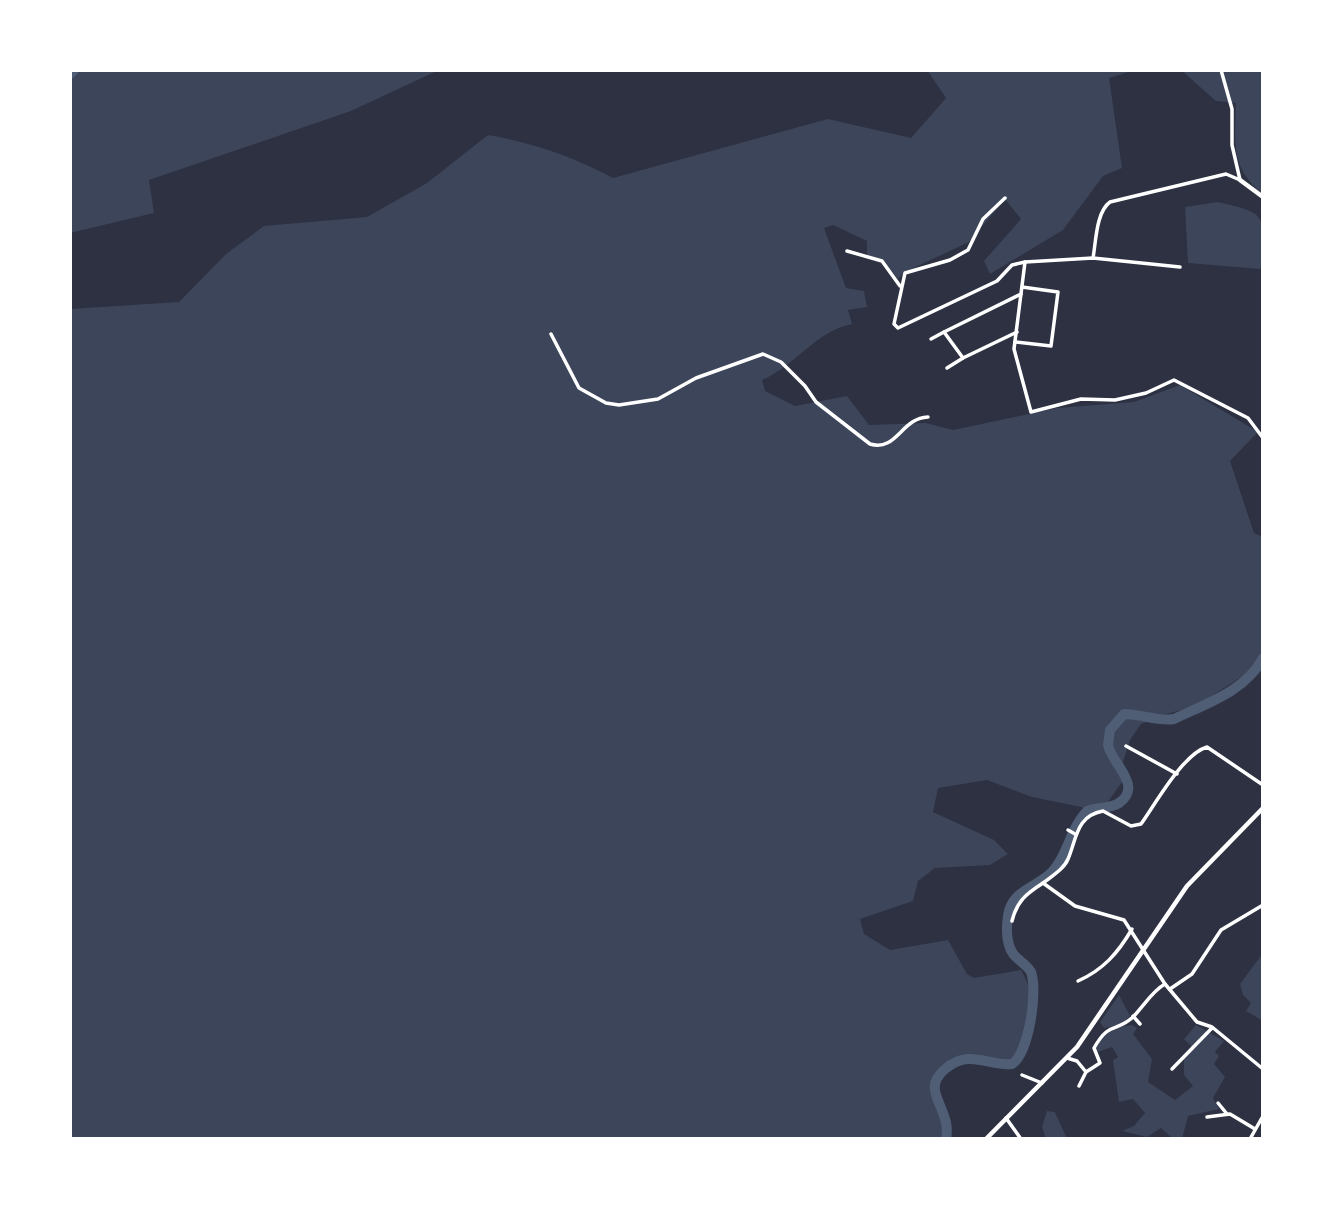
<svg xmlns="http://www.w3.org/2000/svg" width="1333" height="1209" viewBox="0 0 1333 1209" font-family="Poppins,sans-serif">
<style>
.green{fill:#3c4559}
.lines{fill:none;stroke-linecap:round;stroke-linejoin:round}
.river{stroke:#4f5d75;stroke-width:10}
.minor{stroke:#fff;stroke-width:3.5}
.tertiary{stroke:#fff;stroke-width:4.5}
</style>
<rect width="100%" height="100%" fill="#2d3142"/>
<g class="green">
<path d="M70 70H439L351 111 149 180 154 213 70 233Z"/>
<path d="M927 70H1135L1109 78 1122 168 1103 176 1063 230 990 274 984 261 1021 219 1005 199 969 242 905 272 898 279 884 261 867 255V241L833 225 824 228 846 288 864 291 867 307 848 310 852 324C816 331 795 366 762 380L765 391 795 406 847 396 869 425 926 423 953 430 1057 408 1134 402 1180 385 1258 432 1230 461 1254 533 1263 537V663L1196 706 1163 715 1141 724 1130 740 1123 762 1122 782 1107 803 1086 808 1032 797 987 780 938 788 933 812 994 840 1008 854 990 865 935 868 918 881 913 901 860 919 864 934 890 950 948 940 967 974 974 978 1021 970C1040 1003 1031 1025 1018 1058 978 1076 963 1033 932 1086L947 1139H70V309L179 302 226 254 264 226 367 217 427 183 488 135C534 143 572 156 613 178L828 119 911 138 946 98Z"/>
<path d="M1181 70H1263V194C1230 168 1235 142 1236 103L1216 101Z"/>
<path d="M1218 202C1270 214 1263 215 1263 266L1260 269 1188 263 1185 207Z"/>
<path d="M1263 953V1021L1246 1011 1251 1003 1243 995 1240 984Z"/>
<path d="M1119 995 1130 1016 1121 1025 1104 1028 1100 1022Z"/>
<path d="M1132 1025 1137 1028 1133 1034 1152 1059 1148 1082 1175 1100 1193 1086 1184 1075V1058L1192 1047 1184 1039 1196 1025 1224 1041 1215 1052 1219 1056 1214 1064 1225 1077 1213 1098 1219 1109 1188 1116 1182 1139H1173L1161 1128 1147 1137 1122 1131 1134 1126 1145 1113 1133 1099 1119 1102 1113 1060 1118 1057 1112 1047 1098 1052 1095 1046 1112 1028Z"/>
<path d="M1047 1111 1055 1112 1067 1139H1046L1042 1127Z"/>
</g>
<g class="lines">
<g class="river">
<path d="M70 74 74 70"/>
<path d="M946 1139C950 1120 939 1108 935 1091 932 1074 954 1060 968 1059 983 1058 997 1066 1012 1064 1029 1053 1038 991 1031 972 1028 966 1021 962 1016 957 1006 948 1006 929 1008 916 1011 890 1038 887 1052 872 1068 855 1070 829 1087 811 1096 807 1110 809 1119 803 1144 786 1111 763 1108 745L1110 730 1124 714C1141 714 1159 722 1174 719 1205 704 1246 691 1263 658"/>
</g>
<g class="minor">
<path d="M1005 198 983 219 968 250 950 260 905 273 894 324 898 328 997 281 1012 265 1025 262 1093 258 1180 267"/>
<path d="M847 251 882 261 900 286"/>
<path d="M1093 258C1096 242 1096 212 1110 202L1226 174 1240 180 1232 145V109L1221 70"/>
<path d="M1025 262 1014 349 1031 412 1081 399 1115 400 1146 393 1174 380 1248 418 1263 438"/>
<path d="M1017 332 963 358 944 332 1021 294"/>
<path d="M551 334 579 388 606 403 619 405 658 399 696 378 763 354 781 362 805 386 816 402 870 444C897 452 901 418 928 417"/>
<path d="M931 339 944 332"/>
<path d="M1015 342 1051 346 1058 292 1022 287"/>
<path d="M947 368 963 358"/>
<path d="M1126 746 1177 774"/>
<path d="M1263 785 1207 747C1183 754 1156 803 1141 824L1131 826 1103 811C1076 816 1077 838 1068 859 1064 869 1052 876 1043 883L1075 906 1124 920 1165 984 1197 1022 1212 1027 1263 1069"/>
<path d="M1068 830 1075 834"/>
<path d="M1012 921C1017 901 1026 894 1043 883"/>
<path d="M1078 981C1103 970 1118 953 1132 929"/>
<path d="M1170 989 1192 974 1221 930 1263 905"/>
<path d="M1133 1016 1140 1024"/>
<path d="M1067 1058 1077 1061 1086 1072"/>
<path d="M1172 1069 1212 1028"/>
<path d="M1022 1075 1042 1083"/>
<path d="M1079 1086 1086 1072 1100 1063 1094 1048C1110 1020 1116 1033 1133 1017 1144 1006 1152 991 1165 984"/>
<path d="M1218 1103 1227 1114"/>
<path d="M1207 1117 1230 1114 1255 1129"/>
<path d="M1006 1118 1021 1139"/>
<path d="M1250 1139 1263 1116"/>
</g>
<g class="tertiary">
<path d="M1240 180 1263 197"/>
<path d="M986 1139 1077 1047 1187 886 1263 808"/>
</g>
</g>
<rect width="1333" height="1209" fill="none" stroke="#ffffff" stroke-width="144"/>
</svg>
